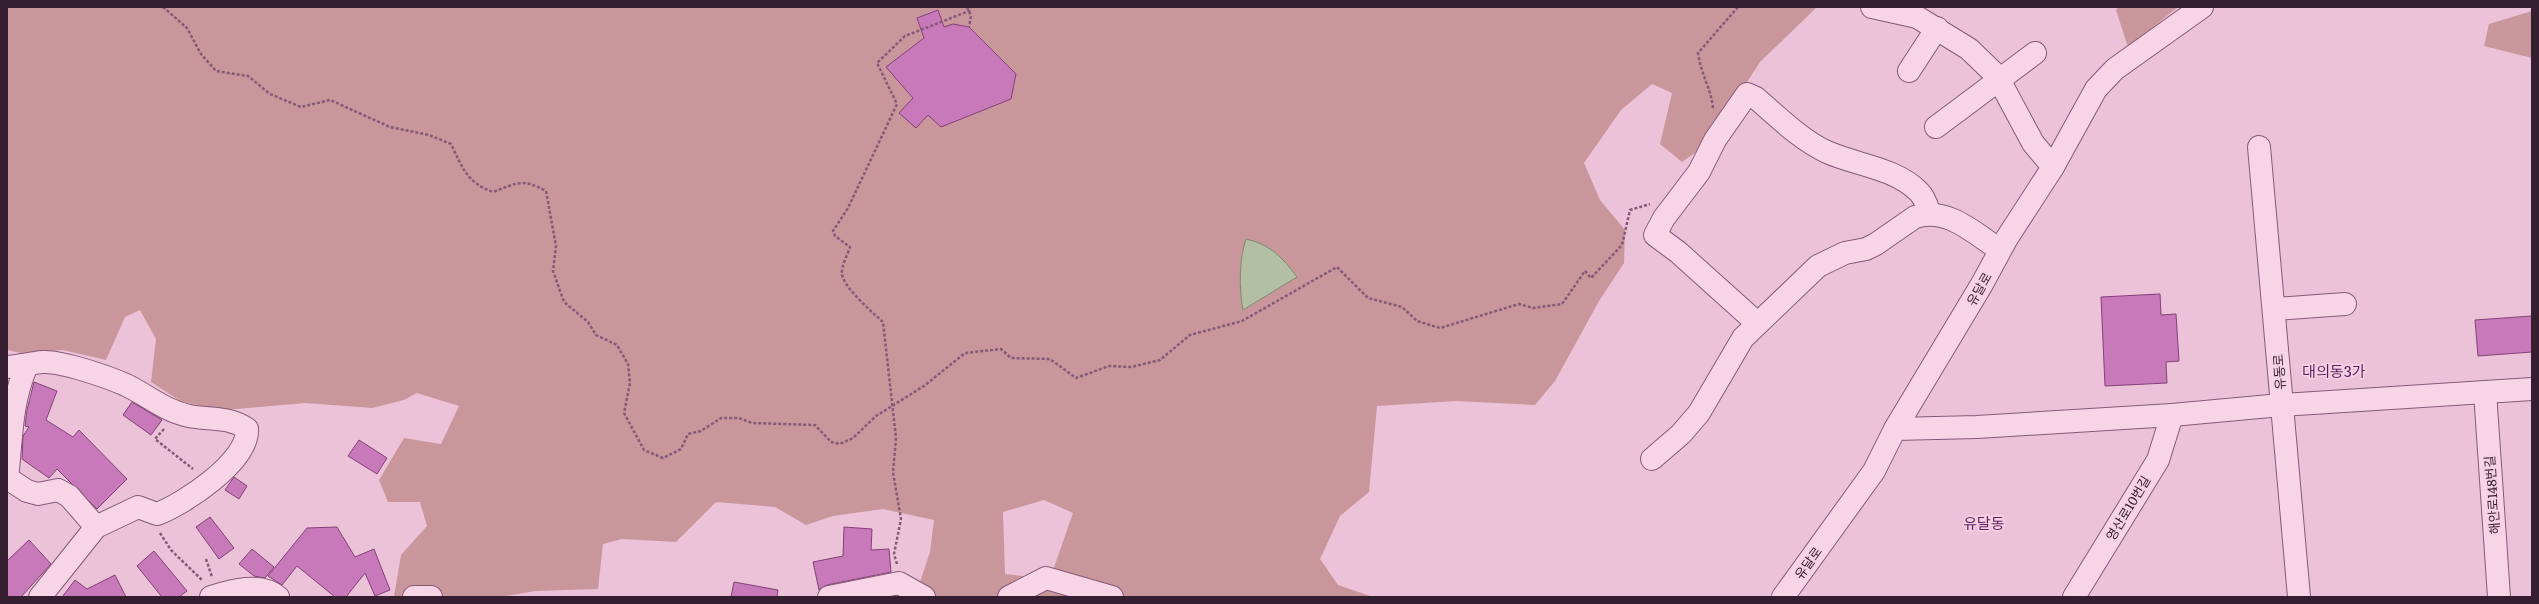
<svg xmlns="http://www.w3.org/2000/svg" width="2539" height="604" viewBox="0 0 2539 604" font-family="Literata,'Noto Sans KR',serif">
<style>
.green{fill:#c9969c;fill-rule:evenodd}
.water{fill:#b2bfa4;stroke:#7b8c6c}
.building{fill:#c879ba;stroke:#834178}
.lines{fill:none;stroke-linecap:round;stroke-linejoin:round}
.minor-casing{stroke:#855a78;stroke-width:24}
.path{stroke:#855a78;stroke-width:2.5;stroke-dasharray:3 2;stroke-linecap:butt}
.minor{stroke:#f7d5e7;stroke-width:22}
.labels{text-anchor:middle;stroke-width:3.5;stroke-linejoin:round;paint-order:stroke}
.street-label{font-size:13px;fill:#351e2f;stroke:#f4d1e3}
.quarter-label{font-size:15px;fill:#5e1f60;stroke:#f4d1e3}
</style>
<rect width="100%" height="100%" fill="#ecc2d8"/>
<g class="green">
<path d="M7 7H1817L1760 62 1706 145 1682 162 1660 144 1672 93 1652 84 1621 110 1584 163 1600 200 1625 230 1624 263 1599 301 1555 381 1535 405 1456 401 1377 406 1369 492 1340 516 1320 559 1338 585 1373 597H915L930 552 934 520 883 509 833 516 806 525 775 507 716 502 676 542 622 539 603 544 598 589 535 591 506 596H394L401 555 427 526 420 502H388L379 480 404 438 441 444 459 406 417 393 404 400 372 408 305 403 224 410 182 402 151 382 156 339 140 310 125 317 106 360 63 350 21 353 7 350ZM1246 240 1243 310C1239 289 1239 259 1246 240ZM1044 500 1073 513 1050 579 1005 574 1003 512Z"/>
<path d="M2118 7H2178L2128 47 2116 10Z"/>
<path d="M2532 11V58L2484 46 2489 24Z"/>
</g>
<path class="water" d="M1246 239C1270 244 1283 258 1297 277L1243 310C1239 289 1239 259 1246 239Z"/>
<g class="building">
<path d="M938 10 944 27 953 24 969 27 1016 74 1011 99 941 127 928 115 916 128 899 113 913 98 886 67 924 38 917 18Z"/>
<path d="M2160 294 2161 315 2176 314 2179 361 2166 362 2167 383 2105 386 2101 297Z"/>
<path d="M2532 316V352L2478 356 2475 320Z"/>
<path d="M34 382 57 391 46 420 73 437 79 430 127 479 97 509 57 469 49 478 22 459 23 436 29 427 25 426 27 410Z"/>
<path d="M132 402 162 420 151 435 123 415Z"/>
<path d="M359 440 387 458 377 474 348 456Z"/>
<path d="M234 477 247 486 239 499 225 490Z"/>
<path d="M210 517 234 548 219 559 196 527Z"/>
<path d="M337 527 355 557 374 549 390 590 375 596 365 573 346 597H335L297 566 282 585 268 576 307 528Z"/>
<path d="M844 527 872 529 871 550 889 549 891 572 827 585 819 590 813 562 843 556Z"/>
<path d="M29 540 51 564 21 597H7V561Z"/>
<path d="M252 549 274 567 265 578 254 576 239 564Z"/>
<path d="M154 551 187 591 179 597H162L137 566Z"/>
<path d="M115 575 126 597H62L75 580 87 589Z"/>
<path d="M734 582 778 590 777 597H731Z"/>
</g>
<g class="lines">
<defs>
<g id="minor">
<path d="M1872 7 1917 17 1969 49 1997 76 2033 143 2053 167"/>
<path d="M1909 71 1937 28"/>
<path d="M1936 127 2035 53"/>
<path d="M2259 147 2299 597"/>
<path d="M2274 309 2345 304"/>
<path d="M1757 323 1678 252 1655 235 1664 218 1699 172 1715 140 1747 94 1756 98C1778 117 1801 140 1827 152 1856 165 1896 168 1919 192 1925 198 1927 206 1930 214"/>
<path d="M27 365C10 404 12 438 7 478L27 491 38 494 58 490 69 496 96 527"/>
<path d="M7 367C19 366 31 363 43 362 62 361 108 377 126 385 147 395 165 411 189 416 209 420 229 416 247 429 249 461 184 504 157 514L138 507 96 527 40 597"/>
<path d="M2485 392 2499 597"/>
<path d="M1895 429 1977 427 2172 415 2281 405 2532 389"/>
<path d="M1652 459 1681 434 1699 413 1743 338 1818 266 1845 253 1866 249 1876 244 1915 217C1948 207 1974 233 2000 250"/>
<path d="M211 597C231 591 260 582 278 597"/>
<path d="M414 597H431"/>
<path d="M829 597 899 583 924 597"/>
<path d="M1009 597 1046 578 1112 597"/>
<path d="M1783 597 1874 471 1895 429 1982 284 2007 238 2053 167 2096 89 2115 69 2202 7"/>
<path d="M2074 597 2158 460 2172 415"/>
</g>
</defs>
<use href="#minor" class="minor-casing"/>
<g class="path">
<path d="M163 7 187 28 201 54 216 71 248 76 270 94 301 107 330 100 390 127 429 135 451 144C462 167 467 183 493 192 517 183 522 178 546 191L556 246 553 271 564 302 588 322 596 335 617 345 628 364 630 383 624 413 644 450 663 458 681 449 688 434 701 431 721 418H739L752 423 815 425 831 442 840 444 853 438 876 416 924 386 965 353 1001 349 1011 358 1050 359 1076 378 1109 366 1131 367 1160 360 1190 335 1242 321 1337 267 1368 298 1402 307 1417 321 1440 328 1519 304 1533 308 1562 304 1585 271 1591 278 1622 245 1630 210 1650 204"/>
<path d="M967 7 971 16 969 27"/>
<path d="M1713 108C1711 89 1701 74 1698 53L1738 7"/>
<path d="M164 429 155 439 193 469"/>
<path d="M160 533 171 550 203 581"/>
<path d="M206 559 212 577"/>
<path d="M897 564 894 554 901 519 893 472 896 438 883 322C873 313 843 287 842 274 841 266 848 254 850 247L835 236 833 231 848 208 897 104 877 63 905 36 969 11 971 7"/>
</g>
<use href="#minor" class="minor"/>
</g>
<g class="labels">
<g class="street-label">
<text transform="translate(1979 289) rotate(-60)" y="5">유달로</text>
<text transform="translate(2279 372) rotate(-94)" y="5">유동로</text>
<text transform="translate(2492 495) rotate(-94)" y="5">해안로148번길</text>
<text transform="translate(2128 508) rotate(-59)" y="5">영산로10번길</text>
<text transform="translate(1808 563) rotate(-54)" y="5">유달로</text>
</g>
<g class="quarter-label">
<text x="2334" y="377">대의동3가</text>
<text x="1984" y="529">유달동</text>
</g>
</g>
<rect width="2539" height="604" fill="none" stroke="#351e2f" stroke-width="16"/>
</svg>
